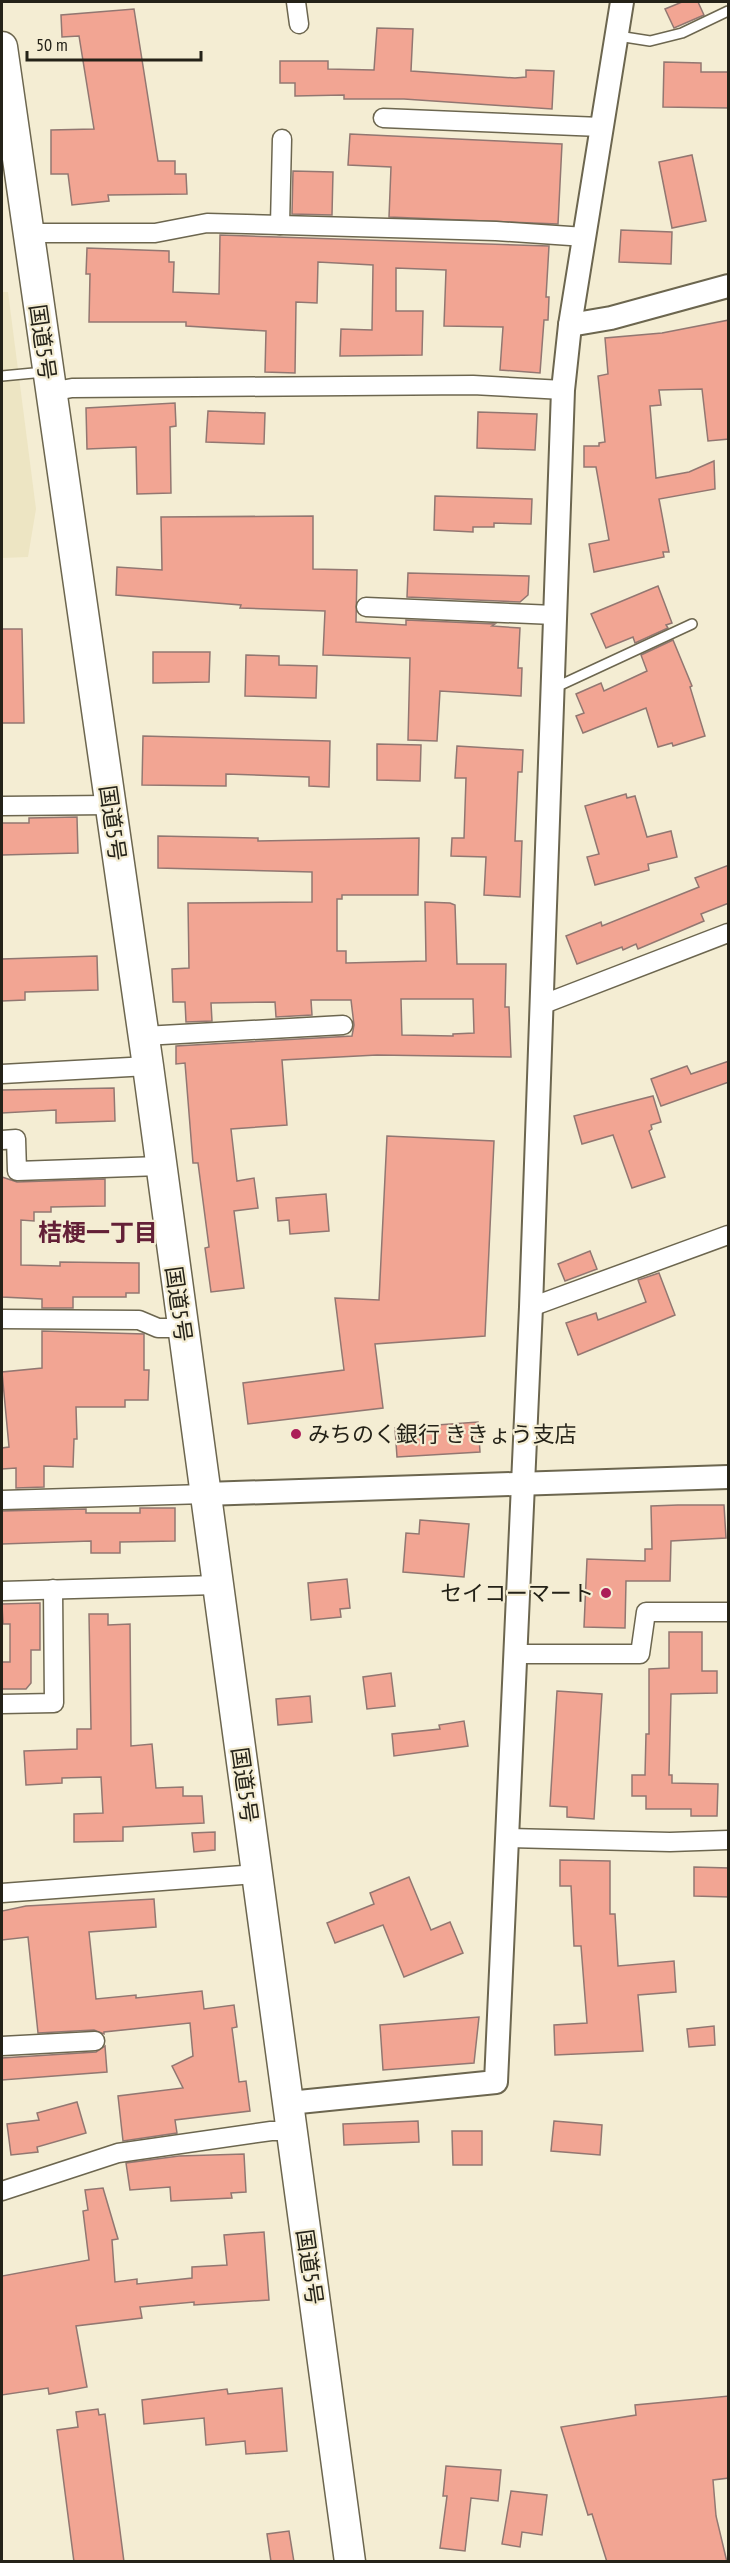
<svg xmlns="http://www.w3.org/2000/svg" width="730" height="2563" viewBox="0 0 730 2563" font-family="'PT Sans Narrow','Noto Sans JP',sans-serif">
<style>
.built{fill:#ede5c3}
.building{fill:#f2a593;stroke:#927771;stroke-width:1.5;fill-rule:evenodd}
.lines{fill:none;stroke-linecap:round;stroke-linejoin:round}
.service-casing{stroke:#6c664f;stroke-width:12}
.minor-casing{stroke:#6c664f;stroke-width:21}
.tertiary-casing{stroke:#6c664f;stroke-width:26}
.trunk-casing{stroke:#6c664f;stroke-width:33}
.service{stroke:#fff;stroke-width:9}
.minor{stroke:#fff;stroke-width:18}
.tertiary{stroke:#fff;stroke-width:22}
.trunk{stroke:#fff;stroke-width:30}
.poi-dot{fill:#ac1e58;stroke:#f4edd3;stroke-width:2}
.labels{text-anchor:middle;stroke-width:4.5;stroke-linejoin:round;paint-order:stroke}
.street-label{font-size:22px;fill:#242218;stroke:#f4edd3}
.poi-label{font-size:22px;fill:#242218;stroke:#f4edd3;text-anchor:start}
.neighbourhood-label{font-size:24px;font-weight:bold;fill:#632037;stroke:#f4edd3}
</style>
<rect width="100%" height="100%" fill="#f4edd3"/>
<path class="built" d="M2 292H8L36 509 28 557 2 558Z"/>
<g class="building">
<path d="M682 2H698L704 15 674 28 665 9Z"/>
<path d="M134 9 158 161H175V174H186L187 194 108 195 109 201 72 205 68 174H51V130L94 129 79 36 62 37 61 15Z"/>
<path d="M377 28 413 29 411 71 515 78 526 77V70L554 71 552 109 404 99H344V95L295 96V83H280V61H328V69L374 70Z"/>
<path d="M664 62 701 63V72H729V108L663 107Z"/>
<path d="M350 134 562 144 558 224 389 217 391 167 348 165Z"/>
<path d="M692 155 706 221 672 228 659 162Z"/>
<path d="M293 171 333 172 332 215 292 214Z"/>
<path d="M621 230 672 232 671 264 619 262Z"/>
<path d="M220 235 549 246 546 297H549L548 320H544L540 373 500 370 503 327 444 326 446 270 396 268V311H423L422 355 340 356 341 329 372 330 373 265 318 262 317 303 296 302 295 373 265 372 266 331 186 326V322H89L90 274H86L87 248 169 251V262H174L173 292 219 294Z"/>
<path d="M729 320V439L708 441 702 389 659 390 661 405 650 406 656 478 689 472 714 461 715 489 659 499 669 552H663L664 557 594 572 589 544 609 540 596 467H584V446H599V443L605 442 598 376 608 374 605 338 662 333Z"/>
<path d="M175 403 176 426 170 427 171 493 137 494 136 447 87 449 86 408Z"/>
<path d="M208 411 265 413 264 444 206 442Z"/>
<path d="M478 412 537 414 535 450 477 448Z"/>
<path d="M435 496 532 499 531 524 494 523V527H473V532L434 530Z"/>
<path d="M313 516V569L357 570 356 622 406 625V620L495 624 492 626 520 628 518 668H522L521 696 440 691 437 741 408 740 410 658 323 655 325 611 240 608 241 605 116 595 117 567 162 570 161 517Z"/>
<path d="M408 573 529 576 528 595 520 602 407 597Z"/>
<path d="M658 586 672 623 666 625 668 628 635 643 633 637 606 648 591 614Z"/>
<path d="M2 629H22L24 723H2Z"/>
<path d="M673 640 692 686 690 687 705 736 673 746 672 743 658 747 646 708 583 733 576 716 584 713 576 694 601 683 604 691 647 671 641 655Z"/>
<path d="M153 652H210L209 682 153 683Z"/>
<path d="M246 655 279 656V665L317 666 316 698 245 696Z"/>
<path d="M143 736 330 741 329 787 309 786V777L226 774V786L142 785Z"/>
<path d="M377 744 421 745 420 781 377 780Z"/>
<path d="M457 746 523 750 522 772H518L515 841H522L520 897 484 895 486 857 451 856 452 838H464L466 778H455Z"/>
<path d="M626 794 627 798 635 796 647 837 671 831 677 857 648 864 649 870 595 885 587 857 599 854 585 806Z"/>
<path d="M77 817 78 853 2 855V823H29V818Z"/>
<path d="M158 836 258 838V841L419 838 418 895H342V899H337V951H346V963L426 961 425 902 450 903 455 905 457 964H506L505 1007H509L511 1057 377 1055 282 1060 287 1125 231 1129 237 1181 254 1178 258 1208 234 1211 244 1288 211 1292 205 1248 209 1247 198 1163H193L185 1063 176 1064V1046L352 1036 354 1025 351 1000H311L312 1015 276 1017 275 1002 211 1003 212 1021 186 1022 185 1002H173L172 969 189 968 188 903 312 902V872L158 868ZM401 999H473L474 1033 453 1034V1036L402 1035Z"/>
<path d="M729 865V903L701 914 704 921 638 949 636 944 623 950 622 947 577 964 566 936 601 922 602 926 699 887 695 878Z"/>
<path d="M97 956 98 990 25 992V1000L2 1001V959Z"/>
<path d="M729 1061V1082L661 1106 651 1079 687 1066 691 1074Z"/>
<path d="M114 1088 115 1121 56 1123V1110L2 1113V1090Z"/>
<path d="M653 1096 661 1122 651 1125 652 1129 649 1131 665 1177 632 1188 613 1135 582 1144 574 1116Z"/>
<path d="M387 1136 494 1141 485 1336 375 1344 383 1408 248 1424 243 1383 344 1370 335 1298 379 1300Z"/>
<path d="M2 1177 17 1182 105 1179V1206L51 1207V1212H34V1221L21 1220V1265L60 1266V1262L139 1263V1293H126V1297H73V1308H42V1299L2 1297Z"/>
<path d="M326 1194 329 1231 290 1234 289 1220 278 1221 276 1198Z"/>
<path d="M590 1251 597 1269 565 1281 558 1264Z"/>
<path d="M659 1273 675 1315 578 1355 566 1323 596 1313 598 1320 646 1302 638 1280Z"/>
<path d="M42 1331 144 1334V1370H149L148 1400H125V1407H76L77 1439H74L73 1467 44 1466V1487L16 1488V1468L2 1469V1448L9 1447 2 1372 42 1368Z"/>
<path d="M478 1422 480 1452 397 1457 395 1428Z"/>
<path d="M678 1505H724L726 1538 671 1541 670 1581H626L625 1628 584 1627 587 1559 645 1561V1549H652L651 1506Z"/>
<path d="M140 1508H175V1541L120 1542V1553H91V1541L2 1544V1511L86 1509V1513H140Z"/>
<path d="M420 1520 469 1524 464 1577 403 1572 406 1533 419 1534Z"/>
<path d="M347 1579 350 1608 340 1609 341 1617 311 1620 308 1583Z"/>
<path d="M40 1603V1650H31V1683L26 1689H2V1662H10V1624H3L2 1604Z"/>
<path d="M89 1614H108V1625L130 1624 131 1746 152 1744 156 1788 183 1787V1796H202L204 1823 123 1827V1841L74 1842V1814L103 1813 101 1777 62 1778V1783L26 1785 24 1751 77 1749V1729H91Z"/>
<path d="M669 1632H702V1671H717V1693L671 1694 669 1775H672V1783L718 1784 717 1816H691V1809H646V1796H632V1775H645L646 1734H649V1669L669 1668Z"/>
<path d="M391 1673 395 1706 367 1709 363 1677Z"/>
<path d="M557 1691 602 1694 594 1819 567 1817V1807L550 1806Z"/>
<path d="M310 1696 312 1722 278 1725 276 1699Z"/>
<path d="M464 1721 468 1746 394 1756 392 1734 440 1729 439 1725Z"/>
<path d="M215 1832V1850L194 1852 192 1833Z"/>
<path d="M560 1860 610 1861V1914H615L618 1966 674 1961 676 1992 638 1995 643 2051 555 2055 554 2025 587 2023 581 1946H574L571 1886H560Z"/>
<path d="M694 1867 729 1868V1897L694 1896Z"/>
<path d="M409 1877 431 1930 450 1922 463 1953 404 1977 383 1925 335 1943 327 1923 374 1904 370 1893Z"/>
<path d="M154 1899 156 1927 89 1932 96 1999 136 1995V1998L202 1991 204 2009 234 2005 237 2027 232 2028 239 2082 246 2081 250 2111 175 2120 177 2133 123 2141 118 2096 183 2088 172 2066 193 2056 190 2023 104 2032V2034L94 2030 38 2033 28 1937 2 1940V1911L26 1906Z"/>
<path d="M479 2017 474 2063 383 2070 380 2025Z"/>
<path d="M714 2026 715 2045 689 2047 687 2029Z"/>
<path d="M105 2046 107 2072 2 2080V2058L96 2052Z"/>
<path d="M77 2102 86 2133 37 2147 38 2152 11 2155 7 2124 39 2120 37 2113Z"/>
<path d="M418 2121 419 2142 344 2145 343 2124Z"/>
<path d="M554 2121 602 2125 600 2155 551 2151Z"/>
<path d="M452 2131H482V2165H453Z"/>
<path d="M244 2154 246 2192 231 2193 232 2198 171 2201 170 2187 130 2190 126 2163 179 2156Z"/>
<path d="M103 2188 118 2239 112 2240 115 2282 137 2279V2284L192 2278V2267L227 2265 224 2235 264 2232 269 2300 194 2305V2302L140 2307 142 2318 76 2326 87 2387 49 2394 48 2388 2 2395V2276L89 2260 83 2211 88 2210 85 2190Z"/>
<path d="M282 2388 287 2451 246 2454 245 2441 206 2445 204 2418 144 2424 142 2400 227 2389 228 2394Z"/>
<path d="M729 2396V2478L713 2480 716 2516 727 2562H607L592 2514 588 2515 561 2427 636 2415 635 2405Z"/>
<path d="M98 2409 99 2415 105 2414 124 2562H74L57 2430 78 2427 76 2412Z"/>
<path d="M446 2466 501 2470 498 2501 471 2498 465 2551 440 2548 447 2496H443Z"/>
<path d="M511 2491 547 2495 542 2535 522 2532 520 2547 502 2544Z"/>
<path d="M289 2531 294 2562H271L267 2534Z"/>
</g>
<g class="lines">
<defs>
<g id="service">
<path d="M618 36 650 41 682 33 728 11"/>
<path d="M2 376 44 372"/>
<path d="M554 688 692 624"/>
</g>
<g id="minor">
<path d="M296 2 299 24"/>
<path d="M383 118 601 127"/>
<path d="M280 225 282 139"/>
<path d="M28 233H155L207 223 496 231 585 237"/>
<path d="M50 392 72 388 473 385 563 390"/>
<path d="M366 607 554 615"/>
<path d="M2 806 110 805"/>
<path d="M541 1005 728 933"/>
<path d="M144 1036 343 1025"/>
<path d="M2 1074 148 1066"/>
<path d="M2 1140 16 1139 17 1171 160 1166"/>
<path d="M531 1307 728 1235"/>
<path d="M2 1319 139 1320 158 1328H182"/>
<path d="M2 1500 205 1494"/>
<path d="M2 1591 216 1585"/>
<path d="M516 1654H640L646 1612H728"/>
<path d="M2 1704 54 1703 53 1589"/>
<path d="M509 1838 670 1842 728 1840"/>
<path d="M2 1893 257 1874"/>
<path d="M2 2046 95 2041"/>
<path d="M2 2191 118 2153 271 2131H292"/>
</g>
<g id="tertiary">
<path d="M570 325 611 318 728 286"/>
<path d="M205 1494 728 1477"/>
<path d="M289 2103 496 2082 531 1307 563 390 570 325 622 2"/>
</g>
<path id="trunk" d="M2 47 148 1066 350 2562"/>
</defs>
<use href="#service" class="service-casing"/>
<use href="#minor" class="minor-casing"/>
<use href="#tertiary" class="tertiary-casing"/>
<use href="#trunk" class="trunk-casing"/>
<use href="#service" class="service"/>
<use href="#minor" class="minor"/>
<use href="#tertiary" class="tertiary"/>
<use href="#trunk" class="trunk"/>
</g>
<g class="poi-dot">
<circle cx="296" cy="1434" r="6"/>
<circle cx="606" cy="1593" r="6"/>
</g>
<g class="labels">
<g class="street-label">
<text transform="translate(43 342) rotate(82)" y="8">国道5号</text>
<text transform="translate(113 823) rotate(82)" y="8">国道5号</text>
<text transform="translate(179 1304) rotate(82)" y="8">国道5号</text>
<text transform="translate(245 1785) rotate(82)" y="8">国道5号</text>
<text transform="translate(310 2267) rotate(82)" y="8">国道5号</text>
</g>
<g class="poi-label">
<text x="308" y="1442">みちのく銀行 ききょう支店</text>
<text x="594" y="1601" text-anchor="end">セイコーマート</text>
</g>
<g class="neighbourhood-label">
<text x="98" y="1241">桔梗一丁目</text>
</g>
</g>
<rect width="730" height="2563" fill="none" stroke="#242218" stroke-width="6"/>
<path d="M27 51v9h174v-9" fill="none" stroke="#242218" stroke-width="3"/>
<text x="36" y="51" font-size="18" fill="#242218" stroke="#f4edd3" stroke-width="4.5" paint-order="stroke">50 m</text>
</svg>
